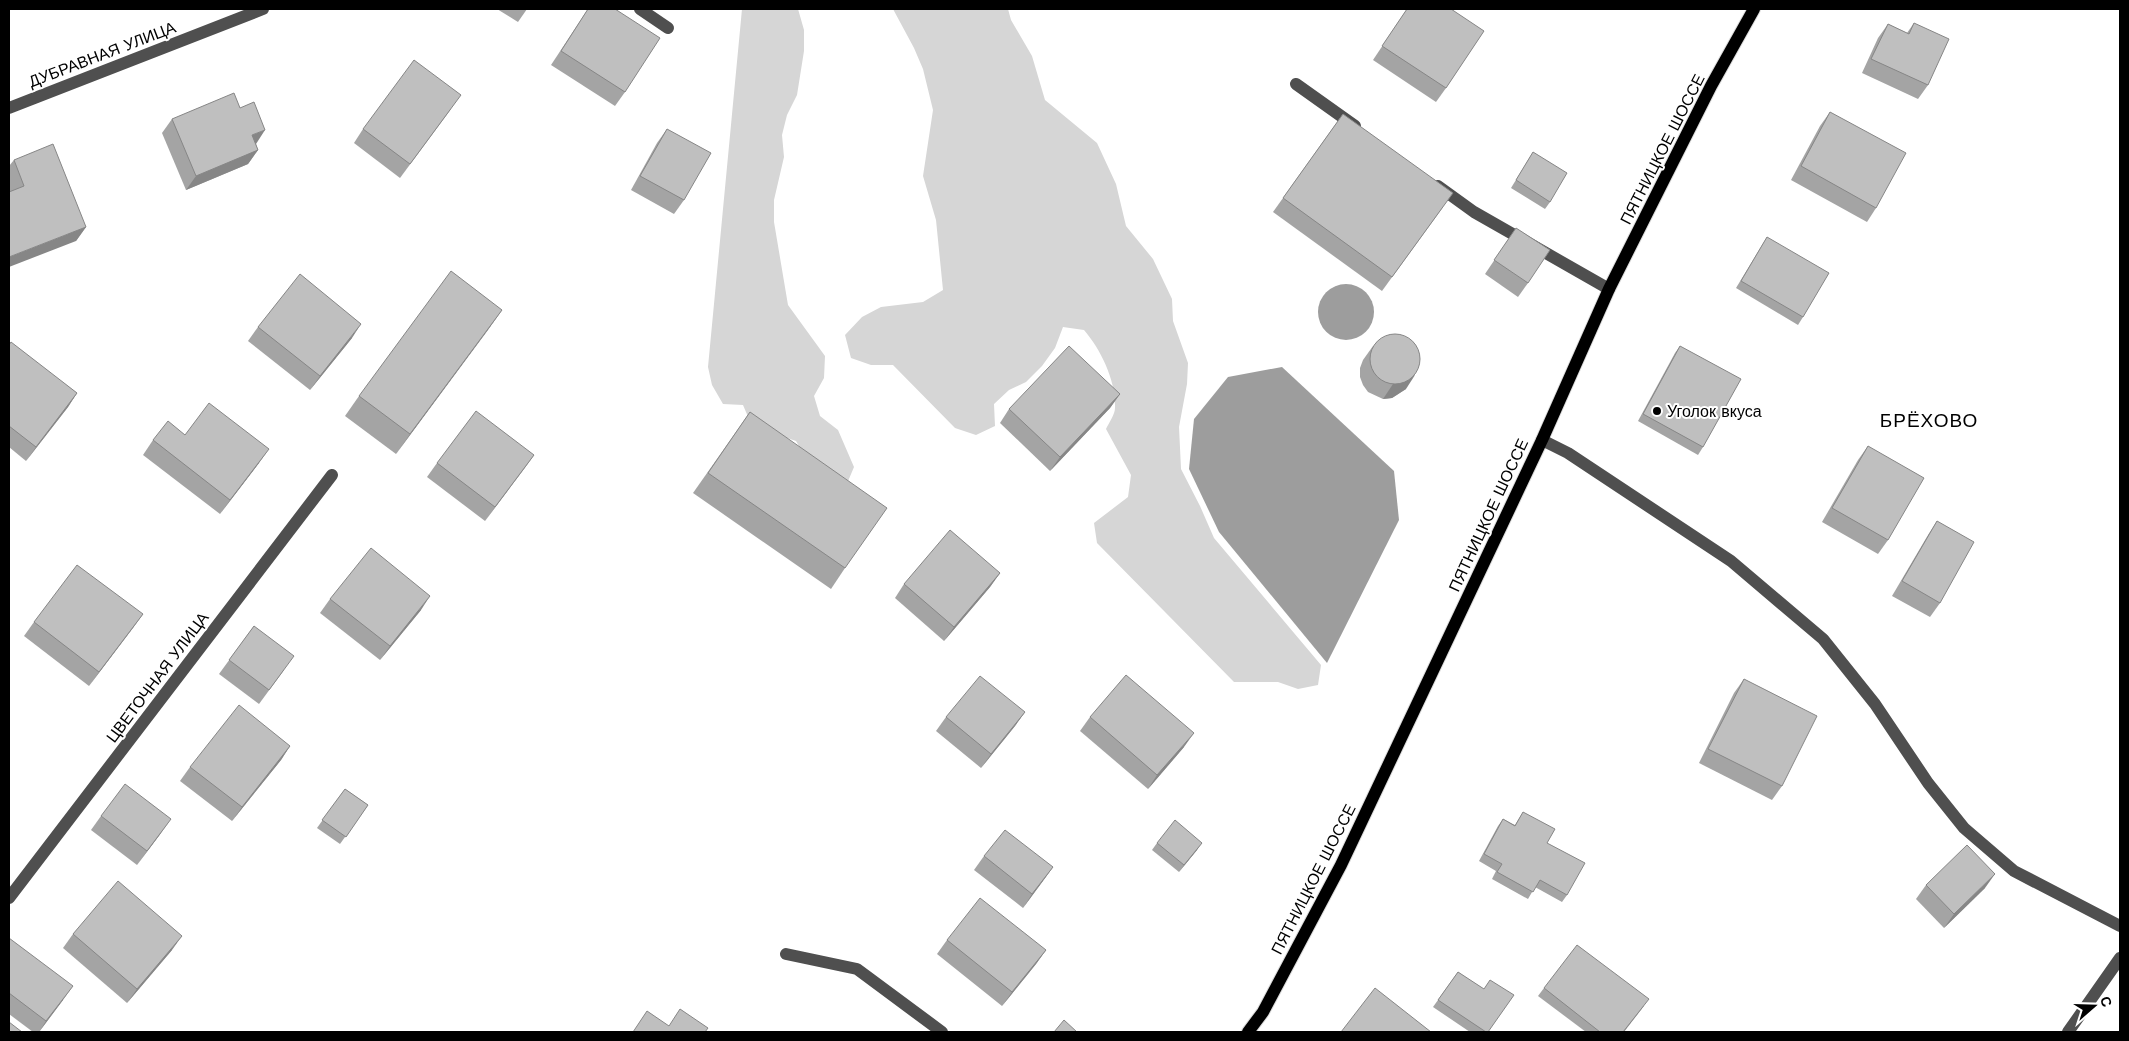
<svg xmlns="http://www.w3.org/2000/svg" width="2129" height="1041" viewBox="0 0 2129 1041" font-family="'Work Sans',sans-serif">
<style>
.green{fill:#d6d6d6}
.water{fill:#9d9d9d}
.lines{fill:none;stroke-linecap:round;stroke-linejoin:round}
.major-casing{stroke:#dbdbdb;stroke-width:14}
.minor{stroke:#4f4f4f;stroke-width:12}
.major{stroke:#000;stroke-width:12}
.wall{fill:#a4a4a4}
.shaded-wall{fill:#868686}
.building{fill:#bfbfbf;stroke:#868686}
.poi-dot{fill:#000;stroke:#fff;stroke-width:2}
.labels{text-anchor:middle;stroke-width:4;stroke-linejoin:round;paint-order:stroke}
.street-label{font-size:16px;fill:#000;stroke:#fff}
.poi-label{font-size:16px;fill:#000;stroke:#fff;text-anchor:start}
.quarter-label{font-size:19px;letter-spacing:1px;fill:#000;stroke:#fff}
</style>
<rect width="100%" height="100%" fill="#fff"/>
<g class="green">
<path d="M742 9H798L804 30V51L797 95 787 115 782 135 784 157 774 200V222L788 305 825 356 824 378 814 396 820 416 838 430 854 467 846 486 809 463 796 441 752 426 743 405 723 404 712 385 708 367Z"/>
<path d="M893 9H1008L1011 20 1032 56 1045 100 1097 143 1116 184 1126 226 1153 259 1172 299 1173 321 1188 363 1187 384 1179 427 1181 469 1200 506 1214 538 1321 665 1318 685 1298 689 1278 682H1234L1097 543 1094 523 1128 497 1131 475 1106 429C1109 423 1115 414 1115 408 1116 380 1101 350 1084 330L1063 327 1055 348 1042 366 1026 382 1009 390 994 404 995 426 976 435 955 428 893 365H871L851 358 845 335 862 317 881 307 923 302 943 290 936 220 923 176 933 110 923 69 914 48Z"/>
</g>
<g class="water">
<circle cx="1346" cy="312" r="28"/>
<path d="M1282 367 1394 471 1399 520 1327 663 1219 532 1189 469 1194 419 1228 377Z"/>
</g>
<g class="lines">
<defs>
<path id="major" d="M1248 1032 1263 1012 1341 865 1542 440 1609 289 1711 86 1754 9"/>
</defs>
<use href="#major" class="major-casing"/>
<g class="minor">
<path d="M640 9 668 28"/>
<path d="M1296 84 1355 126"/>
<path d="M9 108 263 9"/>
<path d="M1438 186 1474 212 1609 289"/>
<path d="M1542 440 1568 453 1731 561 1823 639 1875 704 1928 783 1964 828 2014 871 2120 926"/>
<path d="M9 898 332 475"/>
<path d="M786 954 857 969 942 1032"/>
<path d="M2068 1032 2120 958"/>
</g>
<use href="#major" class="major"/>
</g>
<g class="wall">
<path d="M497 9H527L518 22Z"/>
<path d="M588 9H615L625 92 615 106 551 65Z"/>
<path d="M1407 9 1446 88 1436 102 1373 60Z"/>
<path d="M1914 23 1928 85 1918 99 1862 73 1878 38 1888 24 1907 33Z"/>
<path d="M451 109 400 178 354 143 363 129Z"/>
<path d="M1830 112 1876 208 1867 222 1791 180 1820 126Z"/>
<path d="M1343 114 1443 207 1382 291 1273 212Z"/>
<path d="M172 119 256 144 258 150 248 164 186 190 162 133Z"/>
<path d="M667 129 684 200 674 214 631 190 657 143Z"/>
<path d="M1533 152 1550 202 1545 209 1511 188Z"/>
<path d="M14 160 86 227 76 241 10 191 9 187V166Z"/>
<path d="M1516 228 1528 283 1518 297 1485 274Z"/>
<path d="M1767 237 1803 317 1798 325 1736 288Z"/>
<path d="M502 310 396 454 345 416 359 396Z"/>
<path d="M258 327 352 338 310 390 248 341Z"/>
<path d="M9 345 77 393 68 407 26 461 9 447Z"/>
<path d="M1373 346 1406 389 1392 398 1383 399 1368 392 1363 385 1360 377V368L1363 360Z"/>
<path d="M1680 346 1703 447 1698 455 1638 421 1675 353Z"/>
<path d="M1120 394 1110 408 1050 471 1000 423 1009 409Z"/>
<path d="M750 412 845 568 831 589 693 493Z"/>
<path d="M153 440 259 463 220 514 143 455Z"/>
<path d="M1868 446 1888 540 1878 554 1822 522 1858 460Z"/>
<path d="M534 455 485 521 427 477 437 463Z"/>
<path d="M1937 521 1940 603 1930 617 1892 596 1928 535Z"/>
<path d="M1000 573 990 587 944 641 895 598 904 584Z"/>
<path d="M330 599 421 610 380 660 320 613Z"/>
<path d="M143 614 89 686 24 636 34 622Z"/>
<path d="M254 626 284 670 259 704 219 674Z"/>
<path d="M1744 679 1782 786 1772 800 1699 763 1734 693Z"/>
<path d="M1025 712 1015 726 981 768 936 731 946 717Z"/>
<path d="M1090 717 1184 747 1148 789 1080 731Z"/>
<path d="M290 746 281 760 232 821 180 781 190 767Z"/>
<path d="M345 789 368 805 340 844 317 828Z"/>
<path d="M1523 812 1547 843 1567 895 1562 902 1535 887 1528 899 1492 879 1496 871 1479 861 1498 826 1503 819 1515 825Z"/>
<path d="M101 816 161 833 137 865 91 830Z"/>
<path d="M1157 843 1197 850 1179 872 1152 850Z"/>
<path d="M984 856 1053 867 1023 908 974 870Z"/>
<path d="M1926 885 1985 888 1944 928 1916 899Z"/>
<path d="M73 934 172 950 127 1003 63 948Z"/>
<path d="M9 938 63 1000 39 1032H33L9 1014Z"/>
<path d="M947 940 1046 950 1036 964 1002 1006 937 954Z"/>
<path d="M1458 972 1483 989 1488 1032H1470L1433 1007Z"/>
<path d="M1544 988 1644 1006 1624 1032H1586L1538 996Z"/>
</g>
<g class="shaded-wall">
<path d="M265 130 256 144 242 149 252 135Z"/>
<path d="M258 150 248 164 186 190 196 176Z"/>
<path d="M86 227 76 241 9 267V257Z"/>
<path d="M502 310 488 330 396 454 410 434Z"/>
<path d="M361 324 352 338 310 390 320 376Z"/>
<path d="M1415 375 1406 389 1392 398 1383 399 1393 384Z"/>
<path d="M77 393 68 407 26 461 36 447Z"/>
<path d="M1120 394 1110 408 1050 471 1060 457Z"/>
<path d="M269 449 259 463 220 514 230 500Z"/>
<path d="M534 455 524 469 485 521 495 507Z"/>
<path d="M1000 573 990 587 944 641 954 627Z"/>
<path d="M430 596 421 610 380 660 390 646Z"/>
<path d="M143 614 133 628 89 686 99 672Z"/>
<path d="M1025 712 1015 726 981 768 991 754Z"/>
<path d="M1194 733 1184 747 1148 789 1157 775Z"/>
<path d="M290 746 281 760 232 821 242 807Z"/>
<path d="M171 819 161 833 137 865 147 851Z"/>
<path d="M1202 843 1197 850 1179 872 1184 865Z"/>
<path d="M1053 867 1043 881 1023 908 1032 894Z"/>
<path d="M1995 874 1985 888 1944 928 1954 914Z"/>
<path d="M182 936 172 950 127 1003 137 989Z"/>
<path d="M1046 950 1036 964 1002 1006 1012 992Z"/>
<path d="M73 986 63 1000 39 1032 46 1021Z"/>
</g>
<g class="building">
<path d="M588 9H615L660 38 625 92 561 51Z"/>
<path d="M1407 9H1451L1484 31 1446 88 1382 46Z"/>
<path d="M1914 23 1949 39 1928 85 1871 59 1888 24 1909 34Z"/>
<path d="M414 60 461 95 410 164 363 129Z"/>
<path d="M234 93 240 108 254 102 265 130 252 135 258 150 196 176 172 119Z"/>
<path d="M1830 112 1906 153 1876 208 1801 166Z"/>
<path d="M1343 114 1453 193 1392 277 1283 198Z"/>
<path d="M667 129 711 153 684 200 640 176Z"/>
<path d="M53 144 86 227 9 257V192L24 186 14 160Z"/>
<path d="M1533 152 1567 173 1550 202 1516 180Z"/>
<path d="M1516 228 1550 250 1528 283 1494 260Z"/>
<path d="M1767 237 1829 273 1803 317 1741 281Z"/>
<path d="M451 271 502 310 410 434 359 396Z"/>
<path d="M300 274 361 324 320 376 258 327Z"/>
<circle cx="1395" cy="359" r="25"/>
<path d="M11 342 77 393 36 447 9 426V345Z"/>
<path d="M1069 346 1120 394 1060 457 1009 409Z"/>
<path d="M1680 346 1741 379 1703 447 1643 414Z"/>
<path d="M209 403 269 449 230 500 153 440 168 421 185 435Z"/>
<path d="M476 411 534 455 495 507 437 463Z"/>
<path d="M750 412 887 508 845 568 708 473Z"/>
<path d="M1868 446 1924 478 1888 540 1832 508Z"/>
<path d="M1937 521 1974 542 1940 603 1902 581Z"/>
<path d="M950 530 1000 573 954 627 904 584Z"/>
<path d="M371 548 430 596 390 646 330 599Z"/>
<path d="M77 565 143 614 99 672 34 622Z"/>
<path d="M254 626 294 656 269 690 229 660Z"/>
<path d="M1126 675 1194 733 1157 775 1090 717Z"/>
<path d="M980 676 1025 712 991 754 946 717Z"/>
<path d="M1744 679 1817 716 1782 786 1708 749Z"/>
<path d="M239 705 290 746 242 807 190 767Z"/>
<path d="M125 784 171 819 147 851 101 816Z"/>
<path d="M345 789 368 805 346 837 322 820Z"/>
<path d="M1523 812 1555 829 1547 843 1585 863 1567 895 1540 880 1533 892 1497 872 1502 864 1484 854 1503 819 1515 826Z"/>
<path d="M1175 820 1202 843 1184 865 1157 843Z"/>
<path d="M1005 830 1053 867 1032 894 984 856Z"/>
<path d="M1967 845 1995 874 1954 914 1926 885Z"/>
<path d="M118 881 182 936 137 989 73 934Z"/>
<path d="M980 898 1046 950 1012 992 947 940Z"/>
<path d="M9 938 73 986 46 1021 9 993Z"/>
<path d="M1577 945 1649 999 1623 1032H1600L1544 988Z"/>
<path d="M1458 972 1484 989 1490 980 1514 995 1488 1032H1486L1438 1000Z"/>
<path d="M1375 988 1431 1032H1341Z"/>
<path d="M680 1009 708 1028 705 1032H633L647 1011 669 1026Z"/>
<path d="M1064 1020 1077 1032H1054Z"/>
<path d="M9 1022 22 1032H9Z"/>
</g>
<circle class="poi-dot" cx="1657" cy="411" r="5"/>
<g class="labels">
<g class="street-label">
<text transform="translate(102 54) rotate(-21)" y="6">ДУБРАВНАЯ УЛИЦА</text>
<text transform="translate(1662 149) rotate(-63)" y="6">ПЯТНИЦКОЕ ШОССЕ</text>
<text transform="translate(1488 515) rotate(-65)" y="6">ПЯТНИЦКОЕ ШОССЕ</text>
<text transform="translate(157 677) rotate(-53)" y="6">ЦВЕТОЧНАЯ УЛИЦА</text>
<text transform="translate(1313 879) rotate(-63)" y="6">ПЯТНИЦКОЕ ШОССЕ</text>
</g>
<g class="poi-label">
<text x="1667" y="417">Уголок вкуса</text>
</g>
<g class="quarter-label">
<text x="1929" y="427">БРЁХОВО</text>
</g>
</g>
<rect width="2129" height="1041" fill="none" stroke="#000000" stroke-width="20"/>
<g transform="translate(2094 1006) rotate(70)" stroke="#ffffff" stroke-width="4" paint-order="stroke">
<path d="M0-4L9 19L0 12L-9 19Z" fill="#000000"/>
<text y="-8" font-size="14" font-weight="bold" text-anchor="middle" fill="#000000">С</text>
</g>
</svg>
